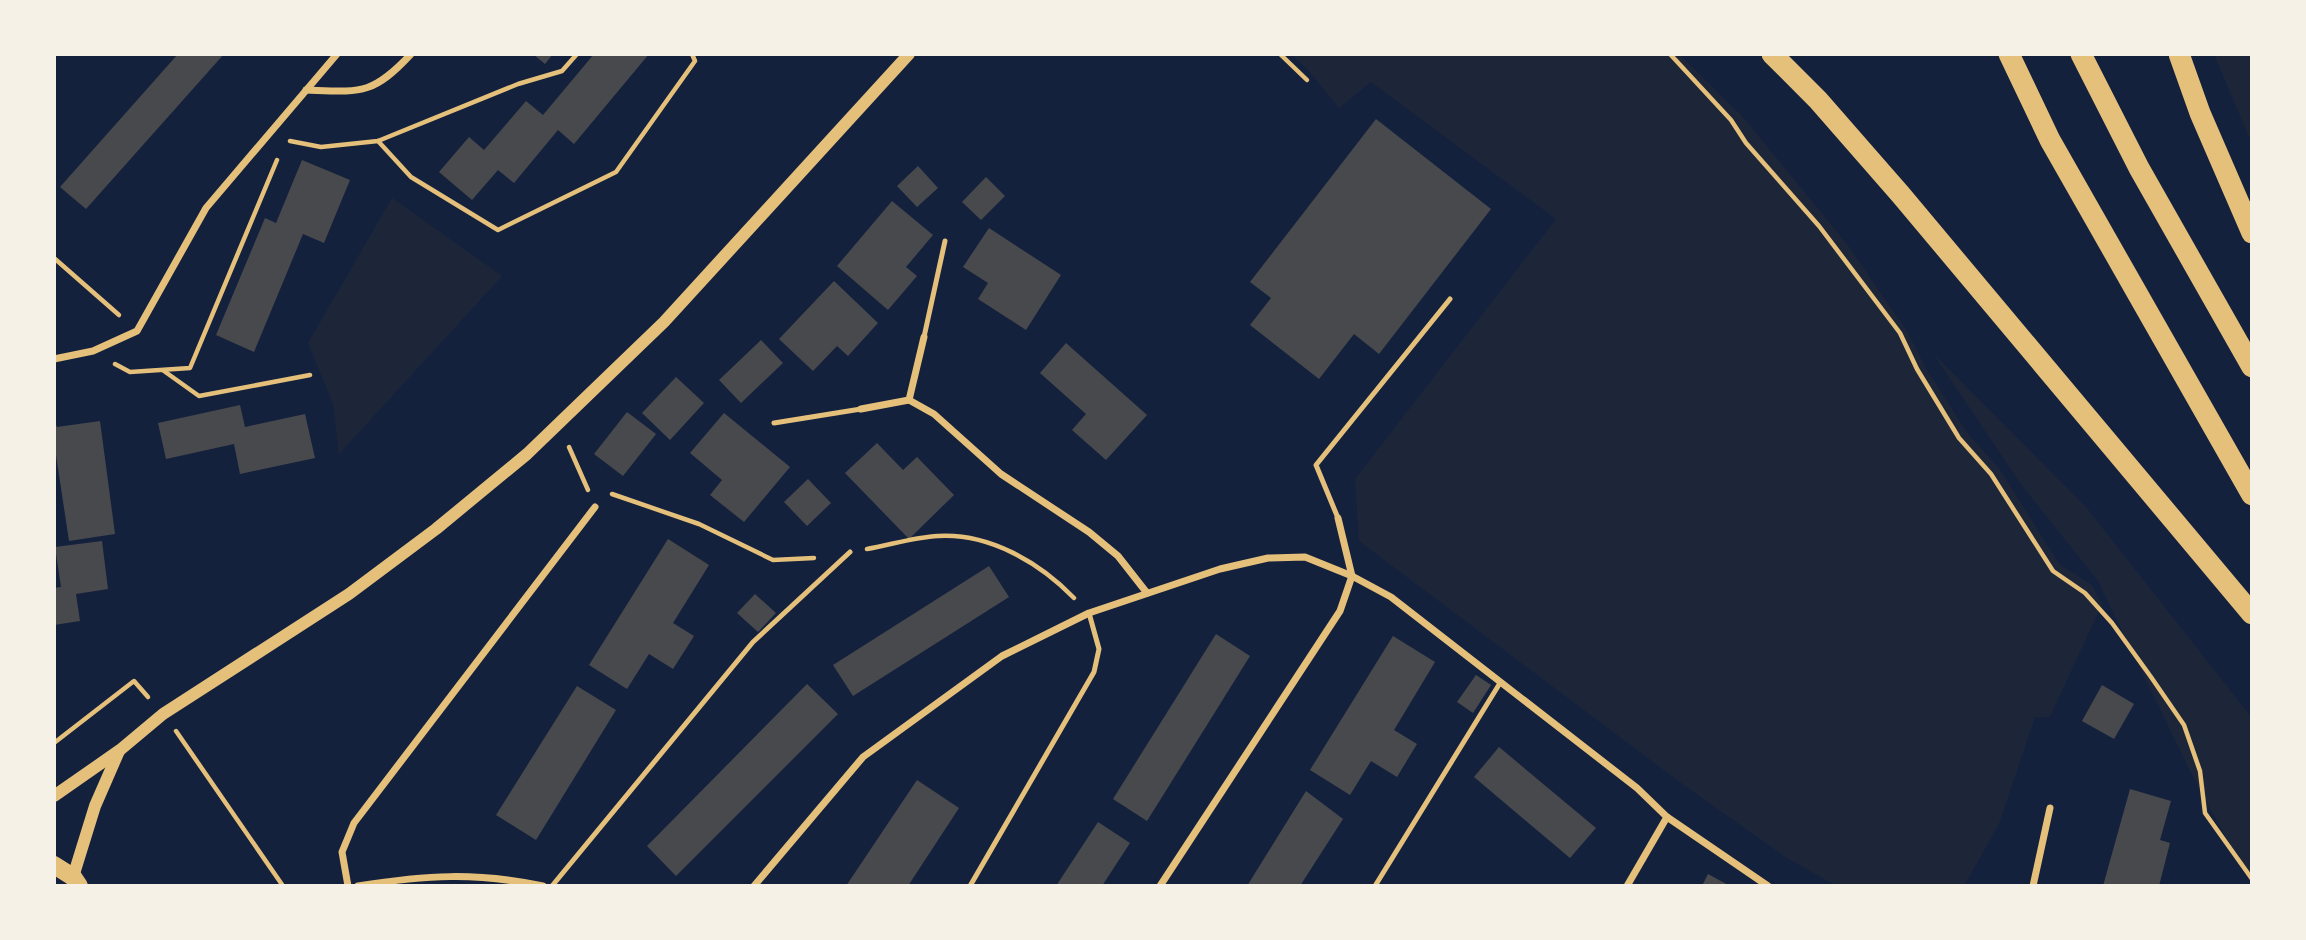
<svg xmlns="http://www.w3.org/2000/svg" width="2306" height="940" viewBox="0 0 2306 940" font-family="Overpass,sans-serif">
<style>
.green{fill:#1d2539}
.building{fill:#48494c}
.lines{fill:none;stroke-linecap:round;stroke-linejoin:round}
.path{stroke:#e5c07b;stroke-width:4.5}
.service{stroke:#e5c07b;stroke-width:5}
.minor{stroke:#e5c07b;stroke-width:7}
.tertiary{stroke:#e5c07b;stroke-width:12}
.primary{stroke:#e5c07b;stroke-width:18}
.motorway{stroke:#e5c07b;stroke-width:21}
</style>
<rect width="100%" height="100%" fill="#14213d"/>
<g class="green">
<path d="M1291 54H1679L1743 117 1847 244 1907 331 1925 367 1968 434 1999 468 2059 564 2092 585 2102 604 2050 717H2035L1999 824 1964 886H1836L1784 856 1677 780 1359 541 1355 479 1556 219 1371 82 1339 108 1307 69Z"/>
<path d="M2214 54H2252V144Z"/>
<path d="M392 198 502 276 339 454 333 404 308 343Z"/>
<path d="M1932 352 2086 507 2252 718V886L2187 765 2098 581 2020 483Z"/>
</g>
<g class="building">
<path d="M178 54H224L86 209 60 187Z"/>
<path d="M533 54H553L545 64Z"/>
<path d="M594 54H649L574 144 558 130 514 183 498 170 472 200 439 172 469 137 484 150 526 101 543 115Z"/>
<path d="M1376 119 1491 209 1379 354 1354 334 1319 379 1250 325 1271 298 1250 282Z"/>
<path d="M302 160 350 180 324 243 303 234 254 352 216 335 265 218 276 223Z"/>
<path d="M918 166 938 188 917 207 897 186Z"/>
<path d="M986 177 1005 196 981 220 962 202Z"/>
<path d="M892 201 933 235 906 267 917 276 888 310 837 266Z"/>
<path d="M989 228 1061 275 1026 330 978 299 988 283 963 267Z"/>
<path d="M834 281 878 323 848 356 837 346 813 371 779 339Z"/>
<path d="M761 340 783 363 741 403 719 380Z"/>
<path d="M1066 343 1147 415 1106 460 1072 430 1086 414 1040 373Z"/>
<path d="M676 377 704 403 670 440 642 413Z"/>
<path d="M240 405 245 427 305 414 315 458 240 474 234 444 166 459 158 423Z"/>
<path d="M627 412 656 434 623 476 594 454Z"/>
<path d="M724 413 790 467 744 522 710 495 722 480 690 453Z"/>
<path d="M54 421 57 427 100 421 115 534 69 541 54 442Z"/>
<path d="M877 443 903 470 917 457 954 495 909 539 845 473Z"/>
<path d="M808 479 831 503 807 526 784 502Z"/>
<path d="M668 539 709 565 673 623 694 636 673 669 649 654 627 689 589 665Z"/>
<path d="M102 541 108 589 76 594 80 621 54 625V588L61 587 55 547Z"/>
<path d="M989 566 1009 597 853 696 833 665Z"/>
<path d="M755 594 776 613 758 632 737 613Z"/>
<path d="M1216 634 1250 656 1147 821 1113 799Z"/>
<path d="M1393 636 1435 662 1394 730 1417 744 1397 777 1371 761 1350 795 1310 770Z"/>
<path d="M1476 675 1491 685 1473 713 1457 702Z"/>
<path d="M807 684 838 714 676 876 647 846Z"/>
<path d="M2102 685 2134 704 2114 739 2082 721Z"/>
<path d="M577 686 616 710 536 840 496 815Z"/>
<path d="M1499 747 1596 828 1570 858 1474 777Z"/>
<path d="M917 780 959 808 908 886H846Z"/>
<path d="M2130 789 2171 801 2160 840 2170 843 2159 886H2103Z"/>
<path d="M1306 791 1343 819 1300 886H1247Z"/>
<path d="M1098 822 1130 843 1102 886H1056Z"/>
<path d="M1708 874 1730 886H1702Z"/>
</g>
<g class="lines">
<g class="path">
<path d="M1280 54 1307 80"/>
<path d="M1670 54 1731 120 1746 143 1819 226 1900 333 1917 369 1959 438 1991 474 2053 571 2085 593 2112 623 2151 677 2184 725 2200 771 2205 813 2252 879"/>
<path d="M290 141 321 147 378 141 518 84 562 71 577 54"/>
<path d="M378 141 411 177 498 230 616 172 695 61 692 54"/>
<path d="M54 258 119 315"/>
<path d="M115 364 130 372 190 368 277 160"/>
<path d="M164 371 199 396 310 375"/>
<path d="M569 447 588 490"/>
<path d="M612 494 699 524 773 560 814 558"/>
<path d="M867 549C890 545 915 537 938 536 989 533 1039 562 1074 598"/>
<path d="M176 731 283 886"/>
<path d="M54 743 134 681 148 697"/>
</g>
<g class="service">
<path d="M924 337 945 241"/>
<path d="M774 423 861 409"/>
<path d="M1338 518 1316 465 1450 299"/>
<path d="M552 886 753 642 850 552"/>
<path d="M970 886 1094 672 1099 649 1089 613"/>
<path d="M1375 886 1500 683"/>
</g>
<g class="minor">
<path d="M306 90C360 92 372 96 411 54"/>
<path d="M54 359 93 351 137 331 206 208 337 54"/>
<path d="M909 400 924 337"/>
<path d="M861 409 909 400 934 414 1001 474 1089 532 1118 556 1147 593"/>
<path d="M348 886 342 852 354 823 595 507"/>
<path d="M358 886C426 875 475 872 543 886"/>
<path d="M754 886 863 757 1002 656 1089 613 1220 569 1268 558 1305 557 1352 576 1391 597 1637 788 1667 817 1768 886"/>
<path d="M1160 886 1340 611 1352 576 1338 518"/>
<path d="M1627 886 1667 817"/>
<path d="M2033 886 2050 808"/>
</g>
<g class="tertiary">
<path d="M54 796 120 750 163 714 349 594 436 529 527 454 664 322 909 54"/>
<path d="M73 877 95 806 119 751"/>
</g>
<path class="primary" d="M54 865 73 877 79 886"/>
<g class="motorway">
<path d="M1772 54 1818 100 1901 195 2252 614"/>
<path d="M2009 54 2050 140 2252 495"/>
<path d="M2081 54 2139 168 2252 367"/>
<path d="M2179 54 2200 113 2252 233"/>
</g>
</g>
<rect width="2306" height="940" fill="none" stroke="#f6f1e7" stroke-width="112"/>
</svg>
